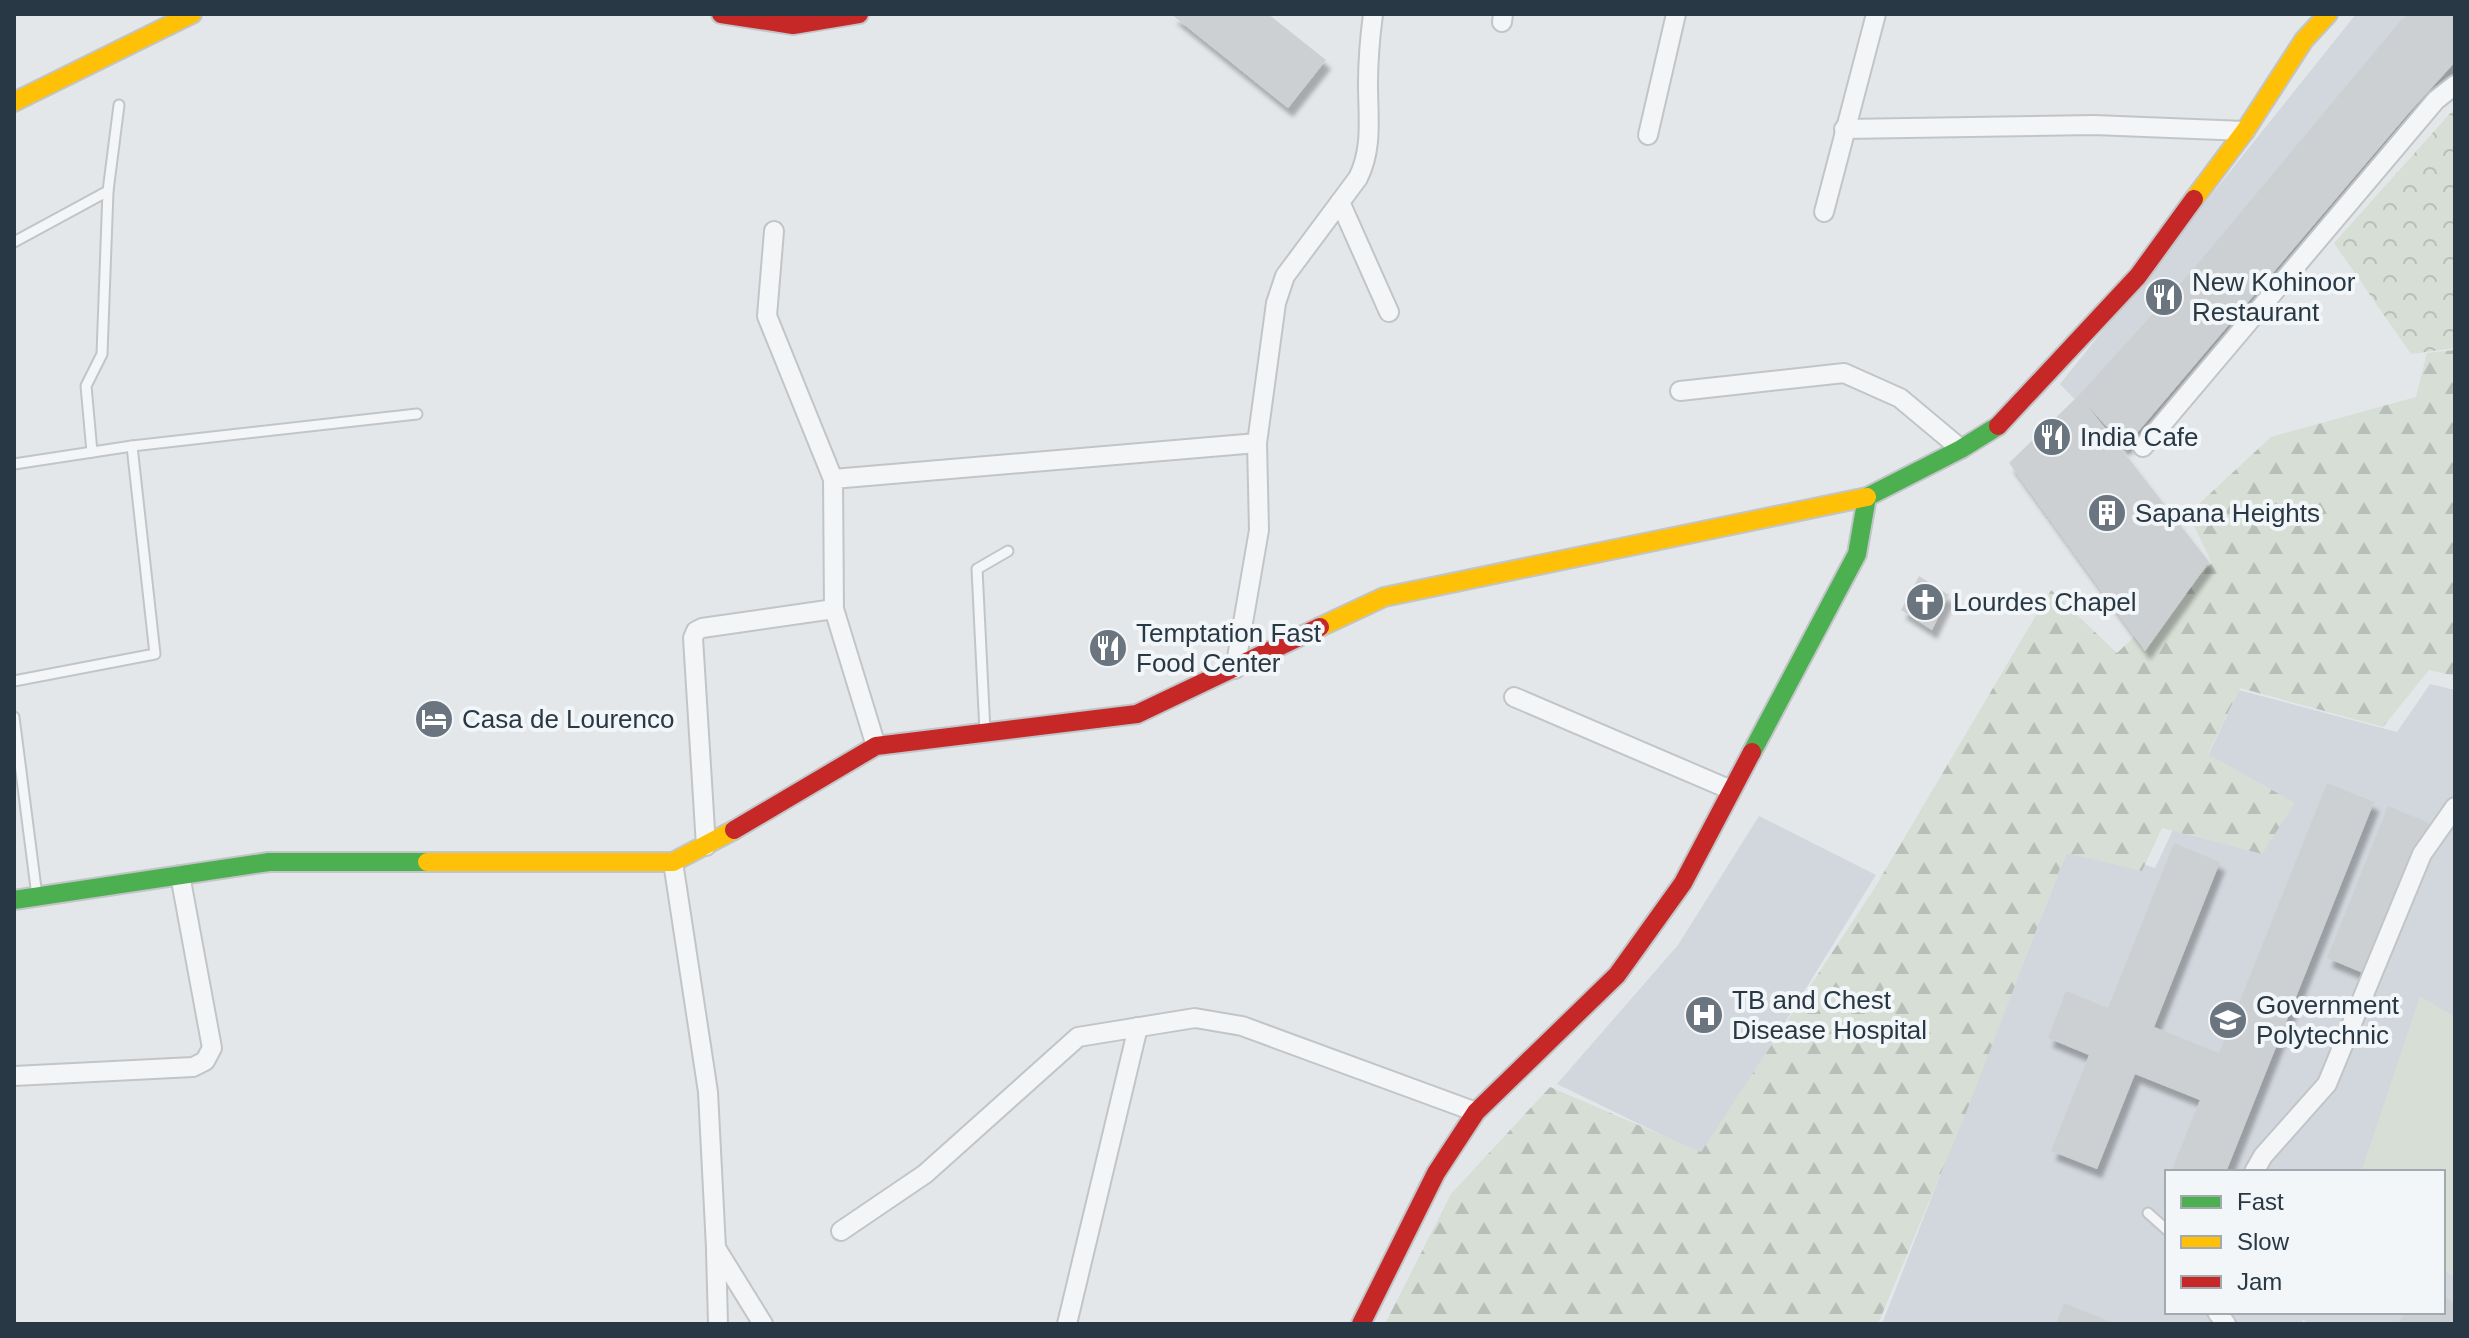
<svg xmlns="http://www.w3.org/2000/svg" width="2469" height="1338" viewBox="0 0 2469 1338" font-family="Arial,sans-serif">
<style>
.built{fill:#d2d7dd;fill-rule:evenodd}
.forest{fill:url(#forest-firs)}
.park{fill:url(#park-crowns)}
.garden{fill:#d6ded5}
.building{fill:#cdd0d2;filter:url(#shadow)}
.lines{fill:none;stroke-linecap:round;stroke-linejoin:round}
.lane-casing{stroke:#c2c5c8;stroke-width:13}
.street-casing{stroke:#c2c5c8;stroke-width:22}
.fast-casing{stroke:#c2c5c8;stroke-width:22}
.slow-casing{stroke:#c2c5c8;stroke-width:22}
.jam-casing{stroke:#c2c5c8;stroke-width:22}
.lane{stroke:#f3f5f6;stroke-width:9}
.street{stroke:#f3f5f6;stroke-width:18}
.fast{stroke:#4caf50;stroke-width:18}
.slow{stroke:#ffc107;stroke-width:18}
.jam{stroke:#c62828;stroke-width:18}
.labels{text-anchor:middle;stroke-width:8;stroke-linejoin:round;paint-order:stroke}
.poi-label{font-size:26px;fill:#293845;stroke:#f2f6f8;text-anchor:start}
</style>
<defs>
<pattern id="forest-firs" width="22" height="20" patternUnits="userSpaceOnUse" patternTransform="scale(2)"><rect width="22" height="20" fill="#d6ded5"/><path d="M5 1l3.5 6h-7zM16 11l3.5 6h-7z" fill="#b8bfb8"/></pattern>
<pattern id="park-crowns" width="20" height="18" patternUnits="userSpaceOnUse" patternTransform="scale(2)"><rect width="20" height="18" fill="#d6ded5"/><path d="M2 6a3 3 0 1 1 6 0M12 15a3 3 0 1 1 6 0" fill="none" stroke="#b8bfb8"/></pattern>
<filter id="shadow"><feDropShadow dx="5" dy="9" stdDeviation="2" flood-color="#0004"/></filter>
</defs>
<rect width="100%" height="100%" fill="#e4e7ea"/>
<g class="built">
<path d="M2356 14H2455V74L2128 455 2060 384Z"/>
<path d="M2430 684 2455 690V1324H2311L2303 1320 2301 1324H1882L2071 841 2155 868 2239 690 2397 732ZM2167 1172H2443V1312H2167Z"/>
<path d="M1759 816 1876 875 1703 1155 1557 1084 1678 945Z"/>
</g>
<path class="forest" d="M2455 350V676L2429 670 2383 727 2240 688 2208 754 2295 803 2262 854 2162 828 2142 871 2066 853 1964 1118 1878 1324H1385L1451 1194 1550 1087 1701 1152 1874 889 2051 590 2117 653 2212 563 2188 514 2271 437 2416 397 2427 353Z"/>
<path class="park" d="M2455 108V348L2411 354 2334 243Z"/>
<path class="garden" d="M2420 996 2455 1017V1277L2443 1270V1172H2361Z"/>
<g class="building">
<path d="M1171 14H1268L1326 60 1288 108Z"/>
<path d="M2411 14H2455V62L2407 115 2125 447 2087 405 2209 562 2145 651 2009 463 2079 395 2190 273 2402 19Z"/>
<path d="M1919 576 1949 595 1932 630 1901 610Z"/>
<path d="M2327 783 2374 802 2226 1172H2171L2200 1100 2135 1074 2097 1169 2051 1151 2089 1055 2048 1038 2066 991 2108 1008 2174 843 2220 862 2154 1027 2219 1053Z"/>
<path d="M2388 806 2429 823 2368 975 2327 958Z"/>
<path d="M2443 1295 2455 1304V1324H2397L2406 1312H2443Z"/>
<path d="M2064 1303 2116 1324H2056Z"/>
</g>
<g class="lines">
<defs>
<g id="lane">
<path d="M14 242 108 191 119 105"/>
<path d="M92 452 86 386 102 354 108 191"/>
<path d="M14 464 132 446 417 414"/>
<path d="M14 681 155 654 132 446"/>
<path d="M14 717 37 896"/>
<path d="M985 732 977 569 1008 551"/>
<path d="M2148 1213 2167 1230"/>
</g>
<g id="street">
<path d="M1502 22 1503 14"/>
<path d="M1844 129 2094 125 2245 131"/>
<path d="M1648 135 1676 14"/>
<path d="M1340 202 1389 312"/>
<path d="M1824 212 1876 14"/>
<path d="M774 231 767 316 833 479"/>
<path d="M1680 391 1844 373 1900 398 1961 449"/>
<path d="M2143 447 2436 100 2455 85"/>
<path d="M1235 669 1259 530 1257 443 1276 303 1285 276 1358 178C1373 148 1368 117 1368 84 1368 61 1370 37 1373 14"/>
<path d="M1514 697 1731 790"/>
<path d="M876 746 834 609 833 479 1257 443"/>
<path d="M706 846 693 638 696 631 702 628 834 609"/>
<path d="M673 862 708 1092 716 1248 763 1324"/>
<path d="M14 1076 193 1067 205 1061 212 1048 180 875"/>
<path d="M2254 1172 2263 1156 2327 1084 2422 854 2455 807"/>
<path d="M841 1231 925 1174 1078 1037 1195 1018 1242 1026 1476 1112"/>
<path d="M716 1251 718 1324"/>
<path d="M2217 1312 2226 1324"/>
<path d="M1067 1324 1138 1027"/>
</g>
<g id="fast">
<path d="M1752 752 1857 554 1867 497 1961 449 1998 426"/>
<path d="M14 900 269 862H427"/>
</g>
<g id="slow">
<path d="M14 102 192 14"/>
<path d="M2194 199 2245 131 2304 40 2328 14"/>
<path d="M1320 627 1384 597 1867 497"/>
<path d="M427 862H673L734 830"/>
</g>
<g id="jam">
<path d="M721 14 793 25 859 14"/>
<path d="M1998 426 2138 276 2194 199"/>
<path d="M734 830 876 746 1137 714 1320 627"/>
<path d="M1361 1324 1436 1173 1476 1112 1617 975 1683 883 1752 752"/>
</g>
</defs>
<use href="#lane" class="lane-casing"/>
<use href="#street" class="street-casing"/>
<use href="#fast" class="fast-casing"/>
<use href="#slow" class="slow-casing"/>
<use href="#jam" class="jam-casing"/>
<use href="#lane" class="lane"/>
<use href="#street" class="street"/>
<use href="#fast" class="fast"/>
<use href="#slow" class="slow"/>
<use href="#jam" class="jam"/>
</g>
<defs>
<symbol id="restaurant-disc" viewBox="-11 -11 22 22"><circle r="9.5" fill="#6a757f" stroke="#f2f6f8"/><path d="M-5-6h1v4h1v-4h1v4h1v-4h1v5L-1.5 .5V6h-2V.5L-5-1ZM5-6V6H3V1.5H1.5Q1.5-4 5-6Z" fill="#fff"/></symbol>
<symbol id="building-disc" viewBox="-11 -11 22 22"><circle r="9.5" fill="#6a757f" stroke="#f2f6f8"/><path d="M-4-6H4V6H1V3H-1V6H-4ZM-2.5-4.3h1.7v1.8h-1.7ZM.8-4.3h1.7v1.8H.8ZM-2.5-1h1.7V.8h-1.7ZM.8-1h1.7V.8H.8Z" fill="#fff"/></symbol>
<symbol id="church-disc" viewBox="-11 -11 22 22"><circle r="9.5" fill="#6a757f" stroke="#f2f6f8"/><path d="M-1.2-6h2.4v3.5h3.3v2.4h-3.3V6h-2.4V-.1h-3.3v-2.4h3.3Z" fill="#fff"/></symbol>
<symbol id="hotel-disc" viewBox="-11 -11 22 22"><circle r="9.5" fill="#6a757f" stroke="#f2f6f8"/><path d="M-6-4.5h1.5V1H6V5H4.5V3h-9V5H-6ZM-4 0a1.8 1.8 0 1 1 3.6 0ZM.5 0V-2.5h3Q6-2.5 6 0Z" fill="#fff"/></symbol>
<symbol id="hospital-disc" viewBox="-11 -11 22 22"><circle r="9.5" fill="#6a757f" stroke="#f2f6f8"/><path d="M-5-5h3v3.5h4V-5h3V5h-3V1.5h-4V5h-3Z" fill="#fff"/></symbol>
<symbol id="university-disc" viewBox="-11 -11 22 22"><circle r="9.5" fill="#6a757f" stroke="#f2f6f8"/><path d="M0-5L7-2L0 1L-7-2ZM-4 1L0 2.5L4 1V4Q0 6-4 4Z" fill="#fff"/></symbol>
</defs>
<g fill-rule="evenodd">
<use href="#restaurant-disc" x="2142" y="275" width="44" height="44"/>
<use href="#restaurant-disc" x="2030" y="415" width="44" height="44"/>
<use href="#building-disc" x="2085" y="491" width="44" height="44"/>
<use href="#church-disc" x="1903" y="580" width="44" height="44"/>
<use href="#restaurant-disc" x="1086" y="626" width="44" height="44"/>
<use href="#hotel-disc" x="412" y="697" width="44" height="44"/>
<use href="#hospital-disc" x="1682" y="993" width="44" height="44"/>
<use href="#university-disc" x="2206" y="998" width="44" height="44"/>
</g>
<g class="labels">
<g class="poi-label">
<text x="2192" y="291">New Kohinoor<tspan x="2192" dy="30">Restaurant</tspan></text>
<text x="2080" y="446">India Cafe</text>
<text x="2135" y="522">Sapana Heights</text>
<text x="1953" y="611">Lourdes Chapel</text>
<text x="1136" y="642">Temptation Fast<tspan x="1136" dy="30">Food Center</tspan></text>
<text x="462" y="728">Casa de Lourenco</text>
<text x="1732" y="1009">TB and Chest<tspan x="1732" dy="30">Disease Hospital</tspan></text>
<text x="2256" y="1014">Government<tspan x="2256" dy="30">Polytechnic</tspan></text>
</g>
</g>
<rect width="2469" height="1338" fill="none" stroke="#293845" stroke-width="32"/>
<rect x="2165" y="1170" width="280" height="144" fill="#f2f6f8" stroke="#a2aab0" stroke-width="2"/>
<rect x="2181" y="1196" width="40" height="12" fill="#4caf50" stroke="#a2aab0" stroke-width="2"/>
<text x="2237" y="1210" font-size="24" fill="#293845">Fast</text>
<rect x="2181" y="1236" width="40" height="12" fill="#ffc107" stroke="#a2aab0" stroke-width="2"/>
<text x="2237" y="1250" font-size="24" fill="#293845">Slow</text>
<rect x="2181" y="1276" width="40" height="12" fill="#c62828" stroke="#a2aab0" stroke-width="2"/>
<text x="2237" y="1290" font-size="24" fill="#293845">Jam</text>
</svg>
